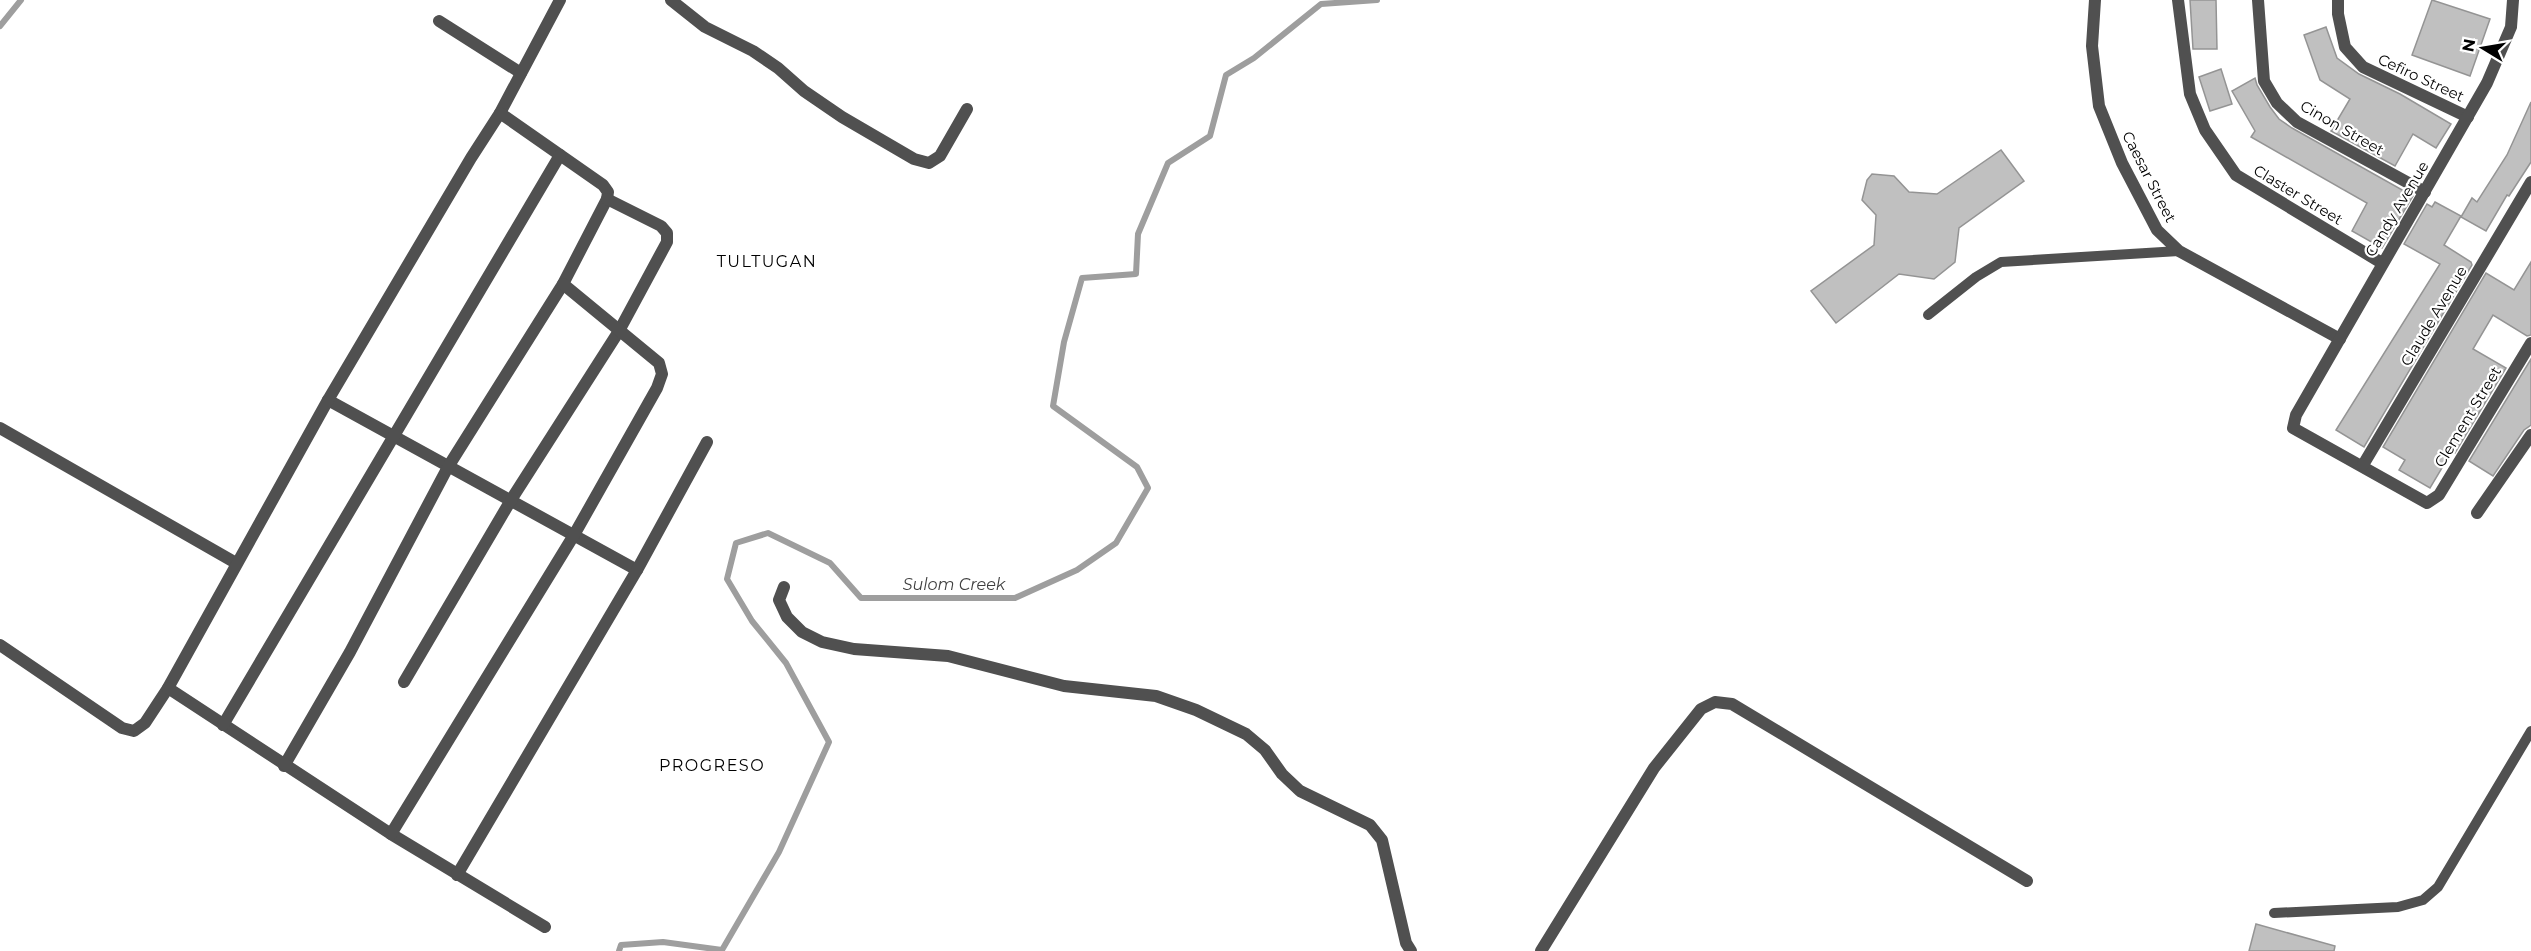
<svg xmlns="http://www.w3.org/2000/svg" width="2531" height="951" viewBox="0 0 2531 951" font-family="Montserrat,sans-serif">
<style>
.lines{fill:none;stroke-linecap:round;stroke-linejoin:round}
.stream{stroke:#9e9e9e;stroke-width:6}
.building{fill:#c0c0c0;stroke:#949494;stroke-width:1.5}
.lane{stroke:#505050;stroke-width:10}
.street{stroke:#505050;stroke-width:12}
.labels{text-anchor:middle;stroke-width:4.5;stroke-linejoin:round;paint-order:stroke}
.street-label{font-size:15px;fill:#000;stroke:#fff}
.neighbourhood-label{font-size:16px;letter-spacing:1.5px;fill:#000;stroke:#fff}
.water-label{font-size:16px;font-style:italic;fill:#3f3f3f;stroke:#fff}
</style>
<rect width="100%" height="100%" fill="#fff"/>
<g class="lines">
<g class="stream">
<path d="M0 26 21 0"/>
<path d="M619 951 621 945 663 942 722 950 779 852 829 742 786 663 752 621 727 579 736 543 768 533 830 563 861 598H1015L1077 570 1116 543 1148 488 1137 467 1053 406 1064 342 1082 278 1136 274 1138 234 1168 163 1210 136 1226 75 1254 58 1321 4 1377 0"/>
</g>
</g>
<g class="building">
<path d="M2190 0H2216L2217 49H2193Z"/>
<path d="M2432 0 2490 19 2470 76 2412 55Z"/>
<path d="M2326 27 2337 58 2359 74 2400 94 2451 124 2436 148 2413 134 2395 166 2331 131 2350 99 2320 80 2304 35Z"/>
<path d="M2221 69 2232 104 2210 111 2199 77Z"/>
<path d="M2255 78 2257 85 2270 107 2279 119 2292 128 2413 196 2382 248 2352 231 2367 203 2251 137 2255 131 2232 91Z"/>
<path d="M2531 102V162L2509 196 2507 195 2486 231 2461 217 2472 198 2477 202 2507 155Z"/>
<path d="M2001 150 2024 181 1959 228 1955 262 1934 279 1899 274 1836 323 1811 291 1874 245 1876 215 1862 200 1867 180 1872 174 1894 176 1909 192 1937 194Z"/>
<path d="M2435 202 2461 216 2444 245 2471 262 2472 265 2364 447 2336 430 2440 264 2404 244 2427 204 2432 207Z"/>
<path d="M2531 262V335L2527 336 2493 315 2473 349 2506 368 2455 453 2452 451 2430 488 2399 470 2405 460 2383 447 2486 273 2514 290Z"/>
<path d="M2531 359V425L2524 430 2493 476 2469 461Z"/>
<path d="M2256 924 2335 946 2334 951H2249Z"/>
</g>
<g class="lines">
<g class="lane">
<path d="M1928 315 1976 277 2001 262 2179 251"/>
<path d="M2274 913 2398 907 2423 900 2438 887 2531 731"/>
</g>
<g class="street">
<path d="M671 0 705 27 753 51 778 68 804 91 842 117 914 159 929 163 940 156 967 109"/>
<path d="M2095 0 2092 46 2099 106 2122 163 2157 230 2179 251 2340 339"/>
<path d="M2178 0 2190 94 2205 130 2236 175 2382 263"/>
<path d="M2258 0 2264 81 2277 103 2297 122 2425 192"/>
<path d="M2338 0V14L2345 47 2363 67 2468 117"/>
<path d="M2513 0 2511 27 2487 83 2296 415 2293 428 2427 503 2439 495 2531 343"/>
<path d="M439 21 521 73"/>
<path d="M500 113 560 0"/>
<path d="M328 400 637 570"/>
<path d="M0 428 236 563"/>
<path d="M2363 465 2531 182"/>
<path d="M2477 513 2531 435"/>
<path d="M784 587 779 600 787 617 802 632 822 642 854 649 948 656 1064 686 1156 696 1196 710 1246 734 1265 750 1282 774 1300 791 1370 825 1382 840 1406 943 1411 951"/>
<path d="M0 645 122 728 134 731 145 723 168 688 328 400 471 158 500 113 603 185 608 192 607 199 563 284 448 467 350 652 284 766"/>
<path d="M404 682 511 500 619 331 667 242V233L661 226 607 199"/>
<path d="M168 688 391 834 545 927"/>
<path d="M223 725 560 155"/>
<path d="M391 834 574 535 657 388 662 374 659 363 563 284"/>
<path d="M457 875 637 570 707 442"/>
<path d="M1541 951 1654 768 1701 709 1715 702 1732 704 2027 881"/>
</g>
</g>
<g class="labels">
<g class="street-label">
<text transform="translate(2421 78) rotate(25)" y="5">Cefiro Street</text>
<text transform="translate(2342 128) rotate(30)" y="5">Cinon Street</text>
<text transform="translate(2149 177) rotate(63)" y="5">Caesar Street</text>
<text transform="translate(2298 195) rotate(31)" y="5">Claster Street</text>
<text transform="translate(2397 209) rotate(-59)" y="5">Candy Avenue</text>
<text transform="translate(2434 316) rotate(-59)" y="5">Claude Avenue</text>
<text transform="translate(2468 417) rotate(-59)" y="5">Clement Street</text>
</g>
<g class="neighbourhood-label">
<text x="767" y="267">TULTUGAN</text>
<text x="712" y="771">PROGRESO</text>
</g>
<g class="water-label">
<text x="954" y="590">Sulom Creek</text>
</g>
</g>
<g transform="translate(2483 48) rotate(281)" stroke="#ffffff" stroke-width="4.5" paint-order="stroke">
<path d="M0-4.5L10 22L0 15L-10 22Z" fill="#000000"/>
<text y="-9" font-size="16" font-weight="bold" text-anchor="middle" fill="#000000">N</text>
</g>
</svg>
